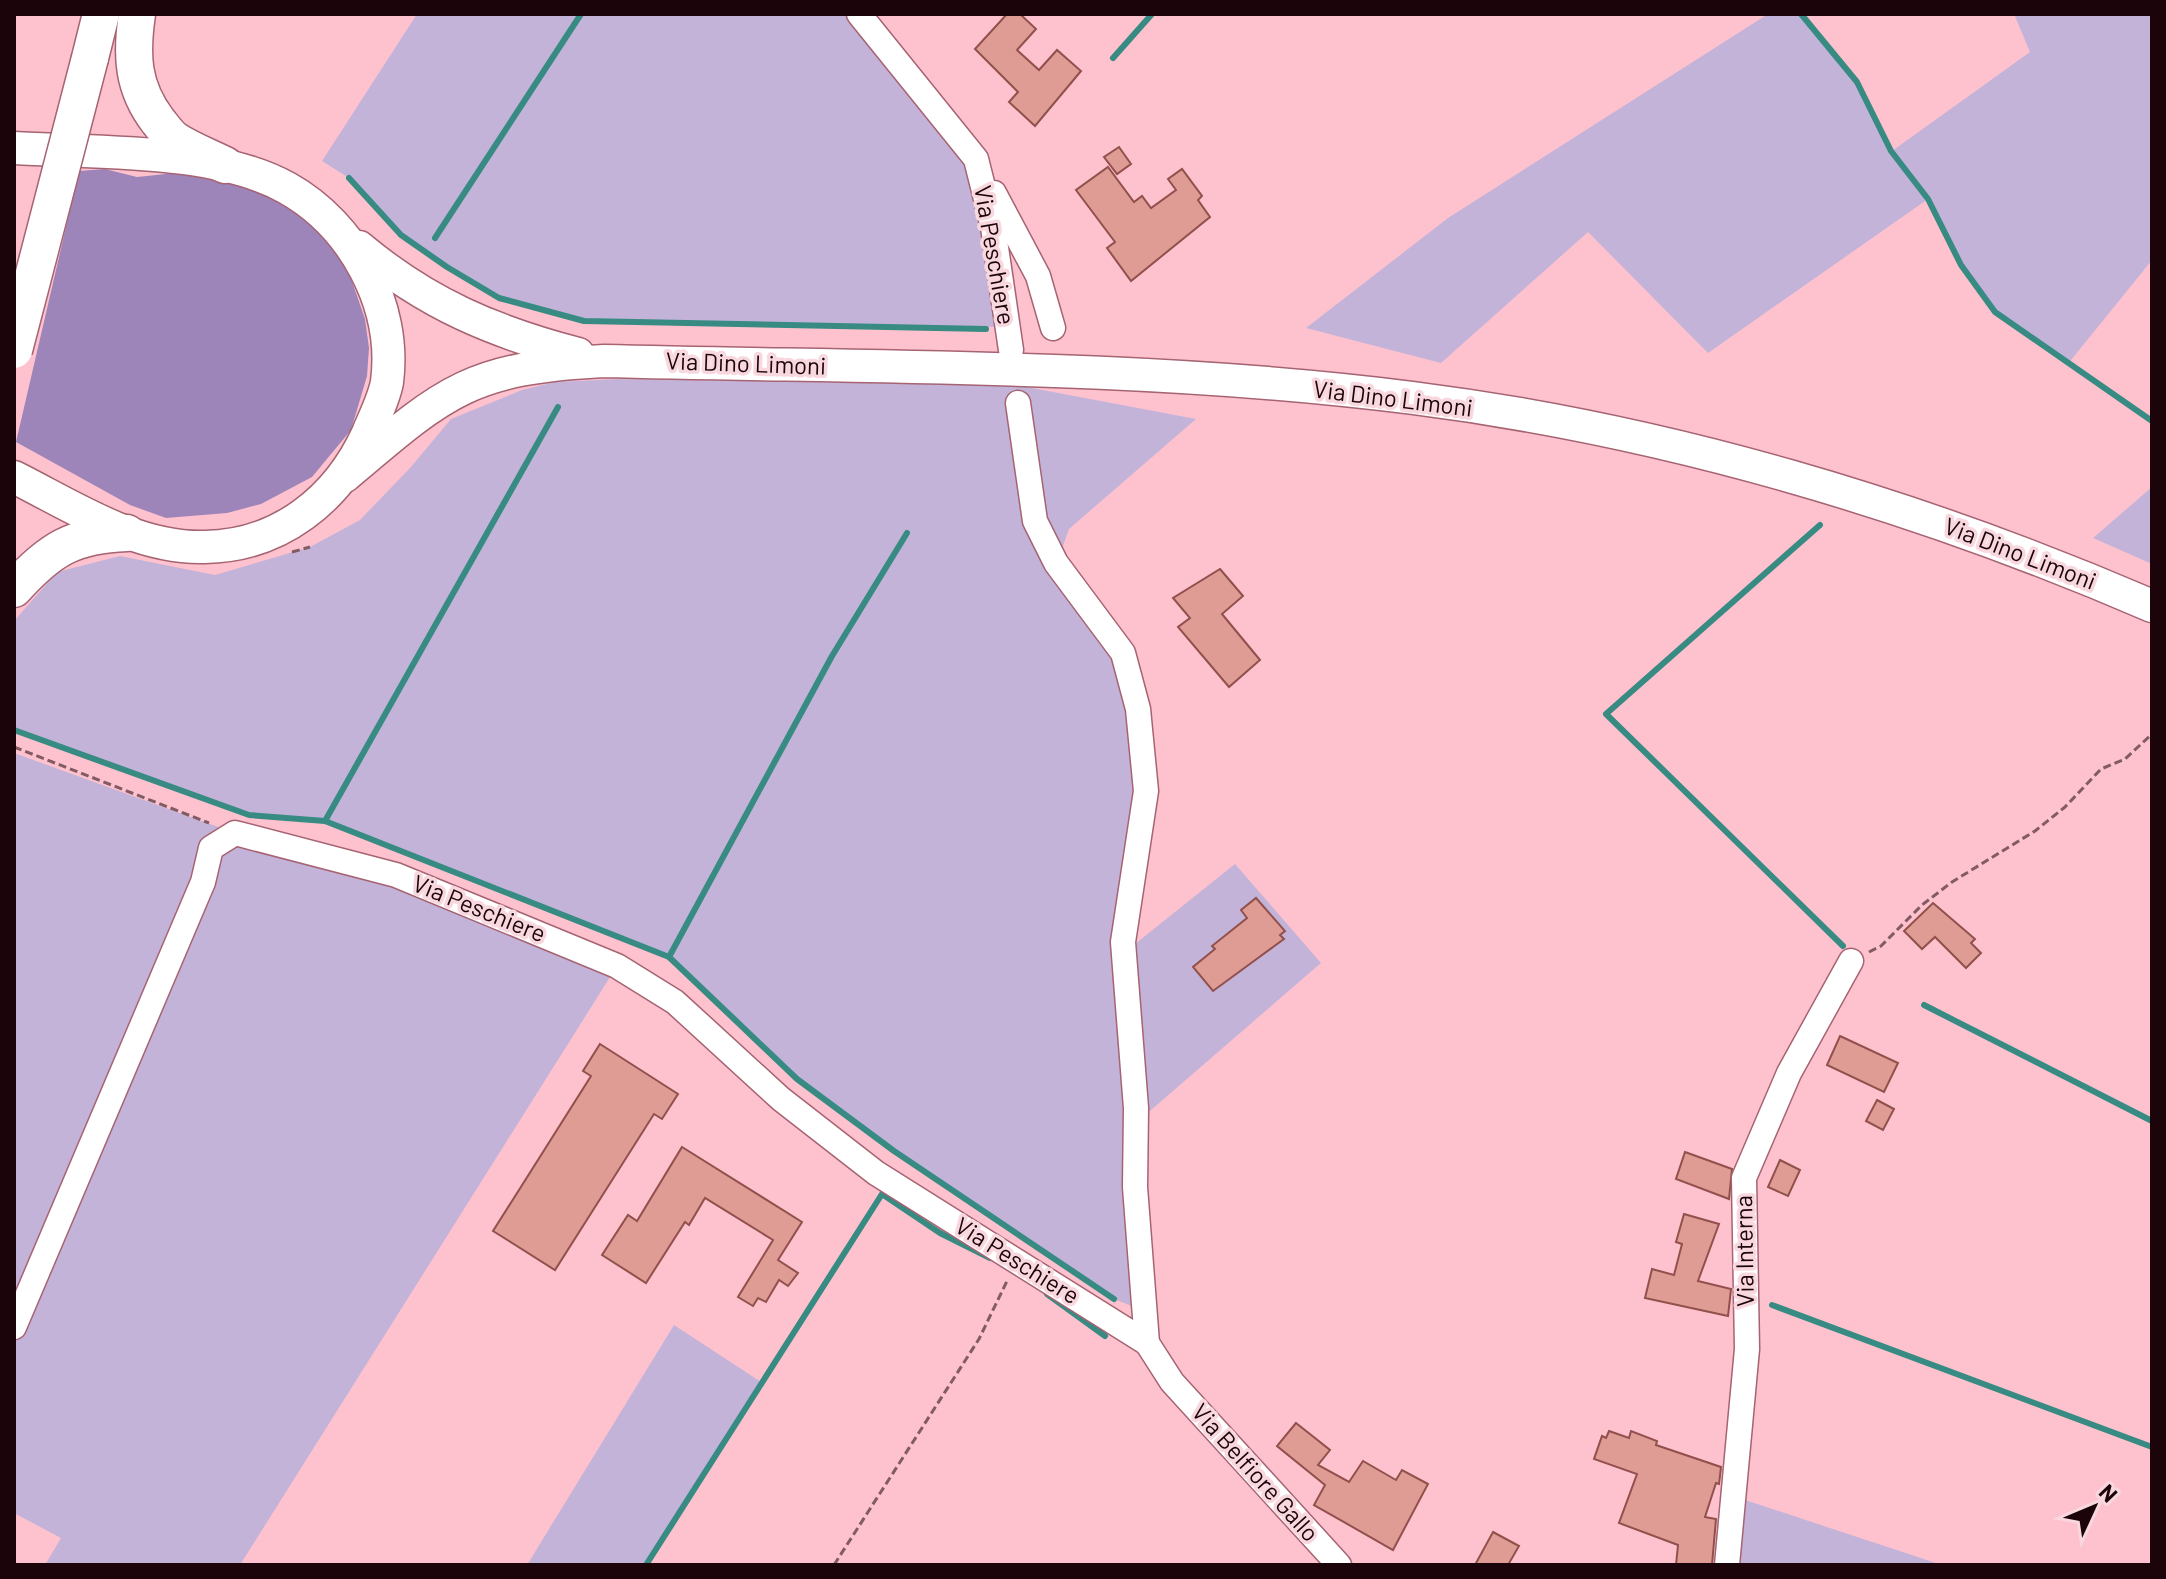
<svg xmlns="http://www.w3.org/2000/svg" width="2166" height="1579" viewBox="0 0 2166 1579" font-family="Barlow,sans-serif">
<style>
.green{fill:#c4b3d9}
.forest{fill:#9d85b9}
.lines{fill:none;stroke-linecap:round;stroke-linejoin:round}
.stream{stroke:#388b82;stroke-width:6}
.building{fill:#df9c95;stroke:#91504b;stroke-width:2}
.minor-casing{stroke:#a66372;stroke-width:27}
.major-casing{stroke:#a66372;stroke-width:35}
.highway-casing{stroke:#a66372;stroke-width:39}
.path{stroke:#825b63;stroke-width:3;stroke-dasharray:8 4;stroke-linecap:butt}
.minor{stroke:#fff;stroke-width:24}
.major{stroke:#fff;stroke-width:32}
.highway{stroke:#fff;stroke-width:36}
.highway-bridge-casing{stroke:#a66372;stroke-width:39;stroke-linecap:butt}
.highway-bridge{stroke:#fff;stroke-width:36}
.labels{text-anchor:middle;stroke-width:7;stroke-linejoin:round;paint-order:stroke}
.street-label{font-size:24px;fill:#1b040a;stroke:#f8d8de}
</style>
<rect width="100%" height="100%" fill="#fec2ce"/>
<g class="green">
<path d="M417 14H859L976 159 1008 327 584 321 499 298 447 267 401 235 349 178 322 161Z"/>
<path d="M1768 14H1801L1857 82 1892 151 2030 52 2014 14H2152V260L2067 365 1995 312 1961 265 1928 199 1708 353 1588 232 1441 363 1306 328 1448 218Z"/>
<path d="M618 379 1016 385 1196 419 1069 529 1057 563 1123 653 1146 791 1125 952 1235 864 1321 963 1136 1123 1142 1310 1114 1299 894 1151 797 1079 669 957 325 821 249 815 14 730V621L57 572 120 556 215 575 310 547 360 520 410 468 451 419 522 390 555 382Z"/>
<path d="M2152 487V564L2093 538Z"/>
<path d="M14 753 235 833 396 875 617 966 240 1565H45L61 1538 14 1513Z"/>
<path d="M674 1325 761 1382 646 1565H527Z"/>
<path d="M1733 1496 1942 1565H1727Z"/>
</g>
<path class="forest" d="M105 169 137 177 175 173 246 183 302 217 329 238 346 264 365 319 369 348 367 376 351 430 312 477 261 504 227 513 166 518 130 505 16 442 79 171Z"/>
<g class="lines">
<g class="stream">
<path d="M1801 14 1857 82 1891 151 1928 199 1961 265 1995 312 2152 421"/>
<path d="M1113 58 1152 14"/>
<path d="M349 178 401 235 447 267 499 298 584 321 986 329"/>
<path d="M435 238 581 14"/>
<path d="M1820 525 1606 714 1843 946"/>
<path d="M14 730 249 815 325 821 669 957 797 1079 894 1151 1114 1299"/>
<path d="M325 821 558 407"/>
<path d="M669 957 832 656 907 533"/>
<path d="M1924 1005 2152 1121"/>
<path d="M1047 1294 1105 1336"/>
<path d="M1772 1305 2152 1447"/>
<path d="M646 1565 882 1194 940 1233 990 1258"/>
</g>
</g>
<g class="building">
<path d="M1007 14H1020L1036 29 1017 50 1039 70 1057 50 1081 71 1035 126 1009 102 1018 92 975 49Z"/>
<path d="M1119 147 1131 164 1117 174 1104 157Z"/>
<path d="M1108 167 1134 202 1142 196 1151 208 1176 190 1168 179 1182 169 1202 196 1198 200 1210 217 1131 281 1107 248 1115 242 1076 190Z"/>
<path d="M1220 569 1243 596 1222 614 1260 660 1229 687 1178 627 1190 618 1173 598Z"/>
<path d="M1256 898 1285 931 1280 935 1284 939 1213 991 1193 967 1215 949 1212 946 1247 918 1241 910Z"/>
<path d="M1933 903 1975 939 1971 943 1981 953 1966 968 1935 937 1922 949 1904 931Z"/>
<path d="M1840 1036 1898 1063 1884 1092 1827 1065Z"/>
<path d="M600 1044 678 1094 662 1119 654 1114 555 1270 493 1231 591 1076 583 1071Z"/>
<path d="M1877 1100 1894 1109 1883 1130 1866 1121Z"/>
<path d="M682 1147 802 1222 778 1260 798 1273 788 1286 779 1280 766 1302 758 1298 753 1306 738 1297 773 1240 705 1198 689 1225 685 1222 646 1283 602 1255 628 1215 637 1221Z"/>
<path d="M1685 1152 1732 1169 1729 1199 1676 1179Z"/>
<path d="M1780 1160 1800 1170 1788 1196 1768 1187Z"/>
<path d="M1684 1214 1719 1224 1698 1281 1731 1289 1728 1316 1645 1298 1652 1269 1674 1275 1682 1244 1676 1242Z"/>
<path d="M1296 1423 1330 1450 1318 1465 1349 1482 1363 1461 1396 1480 1402 1470 1428 1484 1393 1550 1314 1505 1325 1485 1277 1446Z"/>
<path d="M1609 1431 1629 1438 1631 1431 1657 1441 1656 1445 1721 1467 1719 1484 1716 1483 1705 1517 1716 1519 1712 1565H1676L1678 1545 1619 1523 1637 1474 1594 1459 1602 1436 1606 1438Z"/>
<path d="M1493 1532 1519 1546 1508 1565H1475Z"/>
</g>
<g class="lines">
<defs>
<g id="minor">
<path d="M859 14 976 159 993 227 1011 350"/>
<path d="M994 193 1038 276 1053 328"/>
<path d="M1018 403 1035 521 1056 563 1123 653 1138 709 1146 791 1123 942 1136 1108 1135 1187 1147 1343 1172 1382 1339 1565"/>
<path d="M14 1327 203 882 211 848 235 833 396 875 617 966 675 1002 781 1099 876 1173 1147 1343"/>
<path d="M1727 1565 1747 1349 1744 1178 1789 1073 1851 961"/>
</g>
<g id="major">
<path d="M14 148C95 153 216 148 287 188 353 225 397 305 387 382 384 399 375 416 368 433 338 499 280 546 205 547 136 549 74 507 14 477"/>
<path d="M359 247C427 304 494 332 578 354"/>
<path d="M345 476C445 391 469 368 604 361 873 368 1146 364 1413 398 1666 430 1918 505 2152 606"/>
</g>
<g id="highway">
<path d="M137 14C131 55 132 87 158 121 163 127 168 135 175 140 190 150 209 157 225 165"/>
<path d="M90 58 101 14"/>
<path d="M14 589C50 549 73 535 127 533"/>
</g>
</defs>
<use href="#minor" class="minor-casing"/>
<use href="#major" class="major-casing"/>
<use href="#highway" class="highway-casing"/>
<g class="path">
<path d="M292 552 310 547"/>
<path d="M14 747 209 823"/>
<path d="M1869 952 1881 946 1922 905 1952 882 2035 831 2065 807 2101 769 2125 759 2152 734"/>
<path d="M834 1565 979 1339 1007 1281"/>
</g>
<use href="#minor" class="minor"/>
<use href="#major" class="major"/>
<use href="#highway" class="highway"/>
<defs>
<path id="highway-bridge" d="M14 350 90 58"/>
</defs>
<use href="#highway-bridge" class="highway-bridge-casing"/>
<use href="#highway-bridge" class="highway-bridge"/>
</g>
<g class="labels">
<g class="street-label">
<text transform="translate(994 255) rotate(80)" y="8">Via Peschiere</text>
<text transform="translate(746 364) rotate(2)" y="8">Via Dino Limoni</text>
<text transform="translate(1393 399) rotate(7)" y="8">Via Dino Limoni</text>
<text transform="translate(2020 554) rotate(21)" y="8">Via Dino Limoni</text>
<text transform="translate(479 909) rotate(22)" y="8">Via Peschiere</text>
<text transform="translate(1745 1251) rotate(-91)" y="8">Via Interna</text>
<text transform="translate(1017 1261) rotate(32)" y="8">Via Peschiere</text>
<text transform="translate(1255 1473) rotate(48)" y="8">Via Belfiore Gallo</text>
</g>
</g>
<rect width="2166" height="1579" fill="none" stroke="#1b040a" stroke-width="32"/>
<g transform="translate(2094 1507) rotate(46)" stroke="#f8d8de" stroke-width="6" paint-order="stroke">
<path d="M0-6L14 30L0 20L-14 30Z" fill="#1b040a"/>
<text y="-12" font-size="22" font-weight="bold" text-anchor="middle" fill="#1b040a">N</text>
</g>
</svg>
